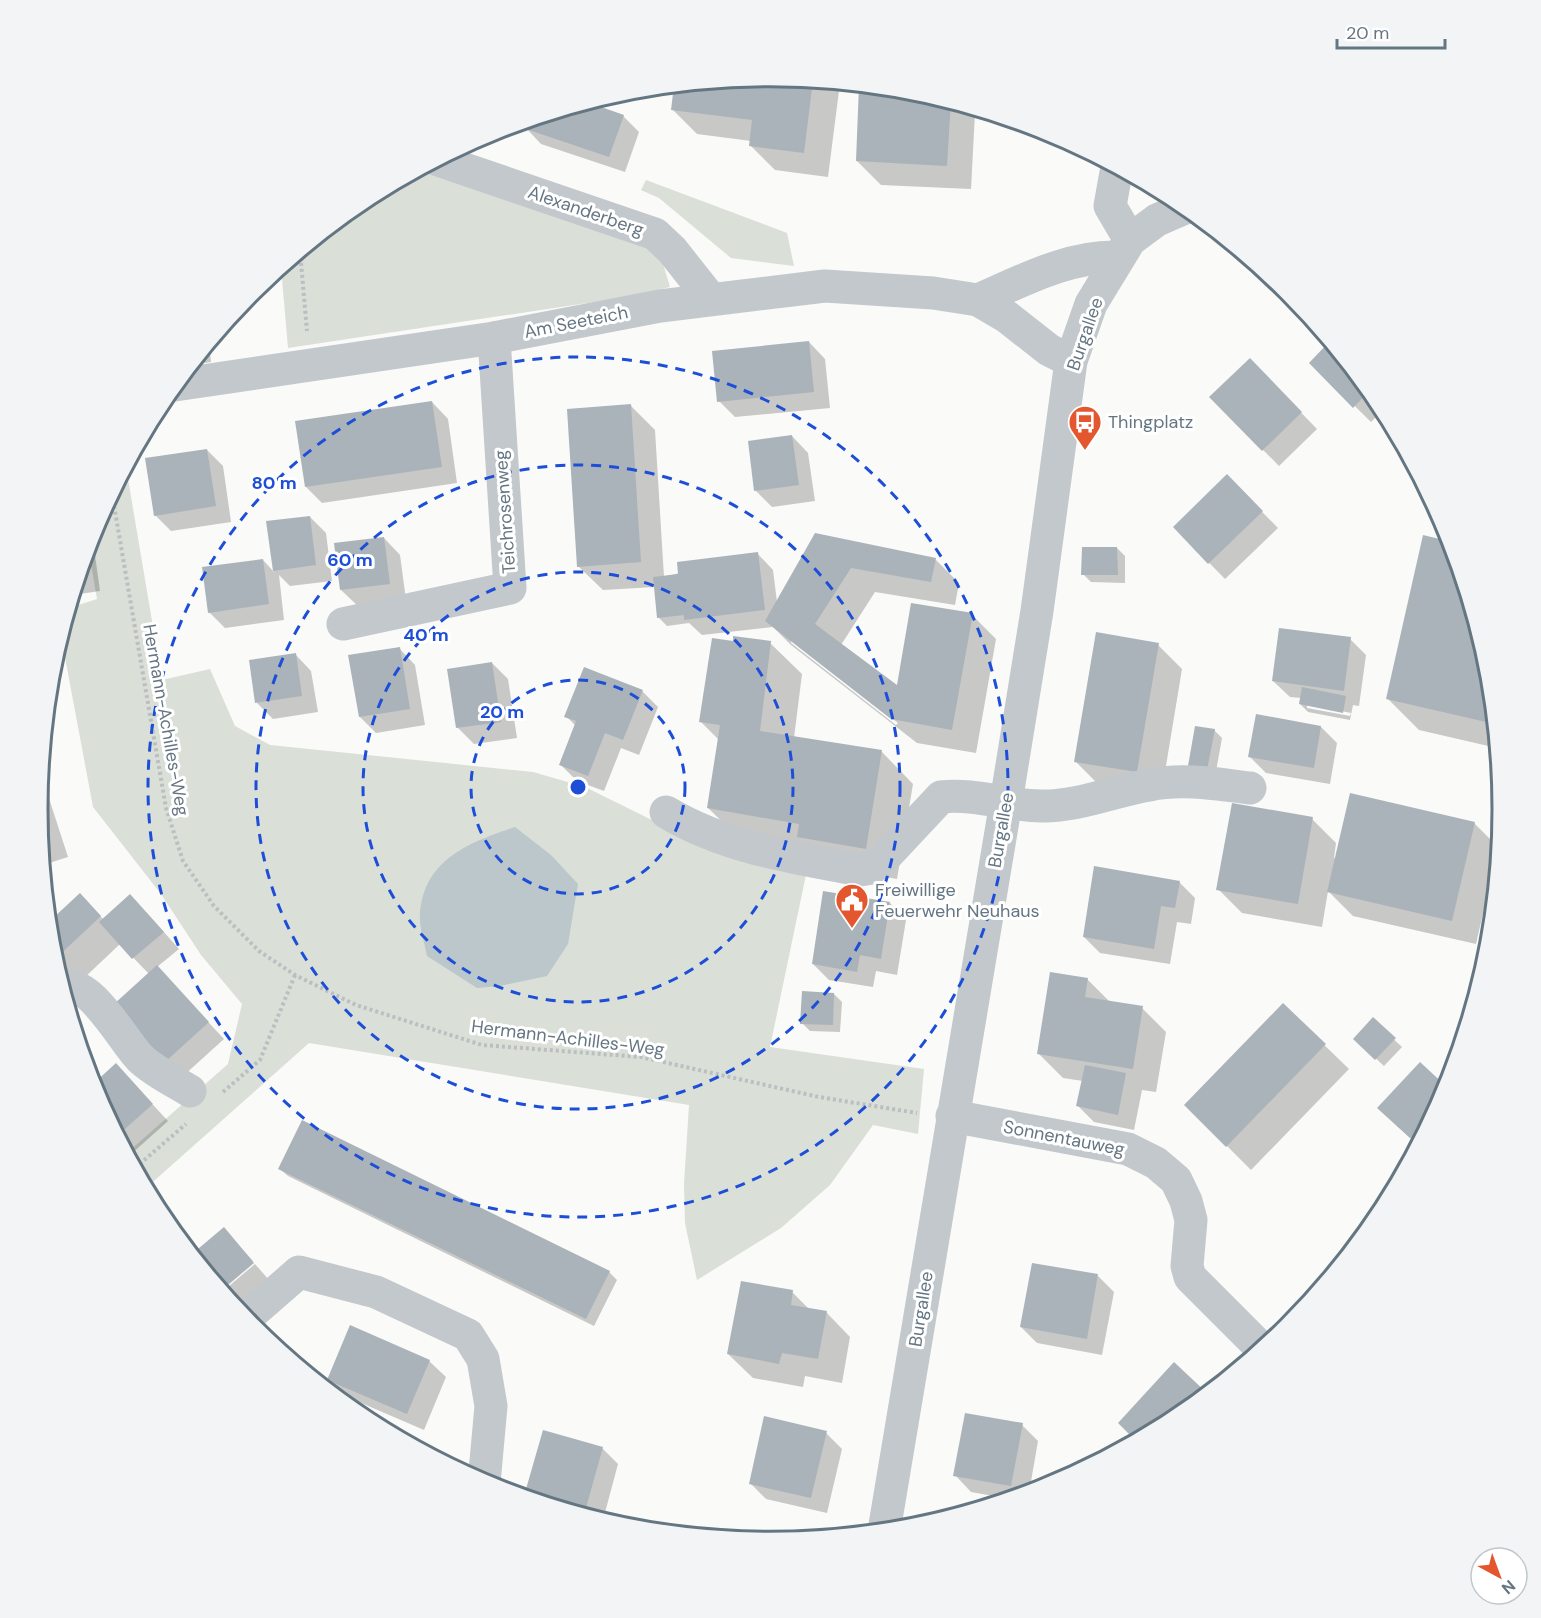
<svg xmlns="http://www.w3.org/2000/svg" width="1541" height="1618" viewBox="0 0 1541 1618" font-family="'DM Sans',sans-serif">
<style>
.green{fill:#dadfd7}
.water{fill:#bbc7cb}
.shadow{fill:#0003;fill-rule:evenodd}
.building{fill:#aab3b9}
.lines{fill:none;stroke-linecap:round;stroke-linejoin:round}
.path{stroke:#bbbfc2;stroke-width:4;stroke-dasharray:3 3;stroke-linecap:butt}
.minor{stroke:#c3c8cc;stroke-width:33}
.ring{fill:none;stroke:#1d4ed8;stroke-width:3;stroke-dasharray:10 8}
.labels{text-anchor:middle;stroke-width:6;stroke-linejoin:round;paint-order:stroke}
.street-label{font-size:18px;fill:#657683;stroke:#fff}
.poi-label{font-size:18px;fill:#657683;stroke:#fff;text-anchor:start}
.rim{fill:none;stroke:#657683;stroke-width:3}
.centre{fill:#1d4ed8;stroke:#fff;stroke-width:3}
.ring-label{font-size:18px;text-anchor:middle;font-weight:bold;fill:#1d4ed8;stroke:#fff;stroke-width:6;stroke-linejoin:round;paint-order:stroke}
</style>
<rect width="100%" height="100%" fill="#fafaf8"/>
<g class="green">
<path d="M424 167 632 234 660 254 670 287 627 297 288 348 281 267 364 199Z"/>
<path d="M646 180 787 233 794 266 731 258 659 198 641 190Z"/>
<path d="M126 467 162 680 210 669 235 726 270 745 533 772 585 787 721 854 807 870 770 1047 924 1069 918 1134 873 1125 830 1185 781 1228 697 1280 685 1223 684 1184 689 1105 309 1043 146 1188 127 1153 228 1064 242 1004 201 955 161 894 93 807 61 636 69 608 97 599 88 547 93 528Z"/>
</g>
<path class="water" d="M515 827 551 855 578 884 568 944 547 976 500 986 477 988 427 956C425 944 419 928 420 915 423 860 469 842 515 827Z"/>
<g class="shadow">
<path d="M771 76 840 83 828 177 775 170 751 146V141L697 134 673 110 676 85Z"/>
<path d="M861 85 914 90 969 107 975 113 971 189 881 185 857 161Z"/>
<path d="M585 103 623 116 639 132 625 172 541 144 525 127 527 120Z"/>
<path d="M809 342 825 359 830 408 735 417 719 401Z"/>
<path d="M1331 342 1384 409 1371 422 1311 363Z"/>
<path d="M209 344 211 362 191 365Z"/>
<path d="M1250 360 1317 429 1279 466 1211 397Z"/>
<path d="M432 402 448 419 457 483 322 503 306 487Z"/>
<path d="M631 406 655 430 664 577 757 553 773 570 777 602 816 535 935 559 959 583 955 605 875 592 841 645 898 687 972 615 996 639 976 753 917 743 791 645 773 627 702 635 689 623 667 626 659 618 655 587 603 590 578 566ZM791 639 898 723 896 725 791 643Z"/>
<path d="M792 436 808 453 815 501 772 507 756 491Z"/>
<path d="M207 450 223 466 231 522 171 531 155 515Z"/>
<path d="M1227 476 1278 528 1225 579 1175 528Z"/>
<path d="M310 517 326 533 332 581 290 586 279 575 284 620 225 628 209 612 263 560 274 572 268 523Z"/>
<path d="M92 533 100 591 73 595Z"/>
<path d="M384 538 400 555 406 600 358 606 341 590Z"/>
<path d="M1452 544 1489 666 1497 748 1419 730 1387 698Z"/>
<path d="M1117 548 1125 556V583L1091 582 1083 574Z"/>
<path d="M1350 639 1366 655 1359 706 1353 705 1350 720 1308 712 1300 704 1302 698 1290 697 1273 681ZM1307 704 1351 713 1350 716 1307 708Z"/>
<path d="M770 643 802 674 794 738 882 752 913 784 897 879 831 868 740 839 708 808 719 740 700 721Z"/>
<path d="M1158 645 1182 669 1161 796 1099 785 1075 761Z"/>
<path d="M399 648 415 665 425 725 376 733 360 717Z"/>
<path d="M295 654 311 671 318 712 273 719 257 703Z"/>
<path d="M492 663 508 679 517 738 474 744 458 728Z"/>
<path d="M642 691 658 707 639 755 621 748 604 791 577 781 561 765 576 726 566 716Z"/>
<path d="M1321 727 1337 743 1330 784 1266 773 1250 757Z"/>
<path d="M1214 730 1222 738 1215 777 1197 774Z"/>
<path d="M40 781 45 786 68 857 43 865 38 809Z"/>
<path d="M1312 819 1336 843 1334 858 1336 859 1474 823 1498 847 1476 944 1353 916 1328 891 1322 927 1242 913 1218 889Z"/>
<path d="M1179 882 1195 898 1191 924 1177 922 1170 964 1100 953 1084 937Z"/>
<path d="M80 895 104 920 146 912 179 949 157 967 224 1039 182 1077 166 1061 149 974 120 944 65 996 52 952 48 916 53 921Z"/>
<path d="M890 903 906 920 897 975 876 971 873 987 829 980 813 964Z"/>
<path d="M1087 979 1111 1003 1142 1008 1166 1032 1156 1092 1142 1090 1134 1130 1094 1122 1078 1106 1083 1081 1063 1078 1039 1054Z"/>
<path d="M834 994 842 1002 840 1032 810 1031 802 1023Z"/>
<path d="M1283 1005 1349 1069 1251 1170 1210 1129Z"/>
<path d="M1373 1020 1402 1047 1384 1066 1355 1039Z"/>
<path d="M77 1036 86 1046 81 1050Z"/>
<path d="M1420 1064 1448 1089 1418 1145 1395 1124Z"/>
<path d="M116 1065 168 1121 129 1156 92 1086Z"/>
<path d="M280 1169 609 1272 617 1280 594 1326 288 1176Z"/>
<path d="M224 1229 253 1261 221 1289 193 1255Z"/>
<path d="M255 1264 269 1280 236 1308 223 1291Z"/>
<path d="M1098 1276 1114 1292 1102 1355 1037 1343 1021 1327Z"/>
<path d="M792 1292 810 1310 826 1312 850 1337 842 1383 805 1376 803 1387 753 1378 728 1354Z"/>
<path d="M429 1361 446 1377 424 1430 345 1396 328 1380Z"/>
<path d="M1022 1425 1038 1441 1029 1493 1010 1499 971 1492 955 1475Z"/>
<path d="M544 1432 602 1448 618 1464 603 1520 525 1497Z"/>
<path d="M826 1433 842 1449 827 1513 766 1499 750 1483Z"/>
</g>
<g class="building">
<path d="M771 76 813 80 804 153 749 146 752 120 671 110 674 85Z"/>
<path d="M859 85 914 90 951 101 947 166 856 161Z"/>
<path d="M587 102 624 115 609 157 523 128 526 121Z"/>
<path d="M809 341 814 392 717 402 712 351Z"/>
<path d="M1330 341 1370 390 1353 408 1309 363Z"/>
<path d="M1250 358 1302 412 1262 451 1209 397Z"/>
<path d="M432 401 442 467 305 487 295 421Z"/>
<path d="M631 404 641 562 577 567 567 409Z"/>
<path d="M792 435 799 485 754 491 748 441Z"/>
<path d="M207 449 216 506 154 516 145 458Z"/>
<path d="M1227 474 1263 511 1208 564 1173 527Z"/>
<path d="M310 516 316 565 273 571 266 521Z"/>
<path d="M815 533 936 558 931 582 851 568 815 624 897 685 911 603 973 613 952 730 891 719 765 621Z"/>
<path d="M1423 535 1452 542 1489 666 1495 724 1386 699Z"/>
<path d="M384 537 390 584 340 590 334 543Z"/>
<path d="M1082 547H1117L1118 575H1081Z"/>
<path d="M758 552 765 610 684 620V615L657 618 653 577 678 574 677 562Z"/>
<path d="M263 559 269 604 208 613 202 567Z"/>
<path d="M1279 628 1351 637 1344 691 1272 681Z"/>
<path d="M1096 632 1159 643 1137 772 1074 762Z"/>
<path d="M733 636 771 641 760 731 882 750 866 849 797 837 799 824 707 808 720 725 699 722 712 638 733 641Z"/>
<path d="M400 647 410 709 359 717 348 655Z"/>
<path d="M296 653 302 696 255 703 249 660Z"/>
<path d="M492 662 501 722 456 728 447 669Z"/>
<path d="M584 667 643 690 623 740 605 733 588 776 559 765 576 721 564 717Z"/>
<path d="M1302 687 1346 696 1343 713 1299 704Z"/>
<path d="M1256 714 1321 726 1314 768 1248 757Z"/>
<path d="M1195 726 1215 729 1207 770 1188 766Z"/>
<path d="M1350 793 1475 822 1452 921 1327 892Z"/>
<path d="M1232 803 1313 817 1298 904 1216 890Z"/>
<path d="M38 814 45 833 40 835 39 823Z"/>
<path d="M1094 866 1180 881 1175 908 1161 906 1154 949 1083 937Z"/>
<path d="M823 891 890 902 881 959 860 955 857 972 812 964Z"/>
<path d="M80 893 101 916 54 960 48 914 52 919Z"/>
<path d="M130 894 164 932 132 959 99 922Z"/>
<path d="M157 965 209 1022 165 1062 113 1005Z"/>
<path d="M1050 972 1088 978 1085 997 1143 1006 1133 1069 1037 1054Z"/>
<path d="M802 991 834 993 833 1025 800 1024Z"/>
<path d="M1283 1003 1326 1044 1226 1147 1184 1105Z"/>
<path d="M1373 1017 1396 1038 1375 1060 1353 1039Z"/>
<path d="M1420 1062 1448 1088 1422 1137 1416 1132 1410 1138 1377 1108Z"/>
<path d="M116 1063 153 1104 118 1135 92 1085Z"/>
<path d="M1085 1065 1126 1073 1118 1115 1076 1106Z"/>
<path d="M302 1120 610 1271 586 1319 278 1169Z"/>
<path d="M1398 1175 1401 1177 1384 1208 1376 1200Z"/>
<path d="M224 1227 254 1263 222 1290 192 1254Z"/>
<path d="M1032 1263 1098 1274 1087 1339 1020 1327Z"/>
<path d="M741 1281 793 1290 791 1305 827 1311 818 1359 782 1353 779 1364 727 1354Z"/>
<path d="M350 1325 430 1360 407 1414 327 1380Z"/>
<path d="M1174 1362 1208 1394 1177 1419 1136 1441 1118 1423Z"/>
<path d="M965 1413 1023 1423 1011 1486 953 1476Z"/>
<path d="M764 1416 827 1431 811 1498 749 1484Z"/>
<path d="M543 1430 603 1447 584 1515 524 1496Z"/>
</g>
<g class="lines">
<g class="path">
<path d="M300 251 307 331"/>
<path d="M112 494 166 808 183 861 214 906 259 951 295 975 356 1005 482 1045 641 1057 819 1097 917 1113"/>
<path d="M223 1092 260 1060 295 975"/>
<path d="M135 1168 186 1124"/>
</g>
<g class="minor">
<path d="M438 160 655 234 672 250 710 298"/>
<path d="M1117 167 1110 206 1130 240"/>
<path d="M978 300C1022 281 1070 255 1119 257"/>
<path d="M175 385 494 338 660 306 825 286 933 293 978 300 1007 317 1049 350 1071 361"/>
<path d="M343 624 510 588 494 338"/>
<path d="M666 812C724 847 794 858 860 870L872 868 882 860 941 797C975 793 1008 806 1041 806 1077 807 1114 791 1149 785 1182 778 1217 784 1250 788"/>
<path d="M62 987C90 977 123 1041 140 1058 153 1071 174 1081 190 1091"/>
<path d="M952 1116 1128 1149 1156 1163 1176 1180 1186 1201 1191 1220 1187 1266 1190 1277 1262 1349"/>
<path d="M245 1319 299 1272 376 1292 468 1335 483 1359 491 1406 484 1483"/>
<path d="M884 1531 1006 802 1037 611 1071 361 1091 304 1130 240 1157 220 1187 207"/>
</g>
</g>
<g class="ring">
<circle cx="578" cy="787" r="107"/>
<circle cx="578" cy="787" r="215"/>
<circle cx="578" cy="787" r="322"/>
<circle cx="578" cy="787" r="430"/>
</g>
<defs>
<symbol id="bus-pin" viewBox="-11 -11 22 30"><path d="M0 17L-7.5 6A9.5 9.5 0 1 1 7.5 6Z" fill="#e4572e" stroke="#fff"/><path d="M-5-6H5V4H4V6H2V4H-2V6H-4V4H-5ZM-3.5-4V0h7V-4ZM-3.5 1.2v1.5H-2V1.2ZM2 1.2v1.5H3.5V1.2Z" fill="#fff"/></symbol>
<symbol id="civic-pin" viewBox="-11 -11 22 30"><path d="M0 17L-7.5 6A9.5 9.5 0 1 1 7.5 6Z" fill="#e4572e" stroke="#fff"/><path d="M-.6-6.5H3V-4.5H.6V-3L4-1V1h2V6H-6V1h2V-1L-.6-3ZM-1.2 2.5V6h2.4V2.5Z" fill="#fff"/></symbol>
</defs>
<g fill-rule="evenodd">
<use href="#bus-pin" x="1066" y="403" width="38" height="52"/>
<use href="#civic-pin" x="833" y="881" width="38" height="52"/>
</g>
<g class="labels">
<g class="street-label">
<text transform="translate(586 211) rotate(19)" y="6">Alexanderberg</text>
<text transform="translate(576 322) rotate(-11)" y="6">Am Seeteich</text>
<text transform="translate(1085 334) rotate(-71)" y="6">Burgallee</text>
<text transform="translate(505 512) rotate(-94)" y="6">Teichrosenweg</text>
<text transform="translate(166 720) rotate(80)" y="6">Hermann-Achilles-Weg</text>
<text transform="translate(1001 830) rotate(-80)" y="6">Burgallee</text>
<text transform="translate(568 1038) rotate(7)" y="6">Hermann-Achilles-Weg</text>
<text transform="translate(1064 1138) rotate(11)" y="6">Sonnentauweg</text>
<text transform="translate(921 1309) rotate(-81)" y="6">Burgallee</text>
</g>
<g class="poi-label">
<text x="1108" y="428">Thingplatz</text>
<text x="875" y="896">Freiwillige<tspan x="875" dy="21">Feuerwehr Neuhaus</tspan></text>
</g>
</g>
<path d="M0 0H1541V1618H0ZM48 809a722 722 0 1 1 1444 0a722 722 0 1 1-1444 0Z" fill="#f3f4f5" fill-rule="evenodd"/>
<path class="rim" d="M48 809a722 722 0 1 1 1444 0a722 722 0 1 1-1444 0Z"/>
<circle cx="578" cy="787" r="9" class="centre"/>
<g class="ring-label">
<text x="274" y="489">80 m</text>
<text x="350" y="566">60 m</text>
<text x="426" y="641">40 m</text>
<text x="502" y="718">20 m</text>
</g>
<g transform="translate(1499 1576) rotate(139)"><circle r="28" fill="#ffffff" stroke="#c1c8cd" stroke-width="1.5"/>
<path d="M0-4.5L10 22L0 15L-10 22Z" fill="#e4572e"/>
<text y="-9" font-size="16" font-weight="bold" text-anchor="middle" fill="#657683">N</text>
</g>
<path d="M1337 39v9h108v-9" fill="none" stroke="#657683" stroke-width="3"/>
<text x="1346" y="39" font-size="18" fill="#657683" stroke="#ffffff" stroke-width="4.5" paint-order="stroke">20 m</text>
</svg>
